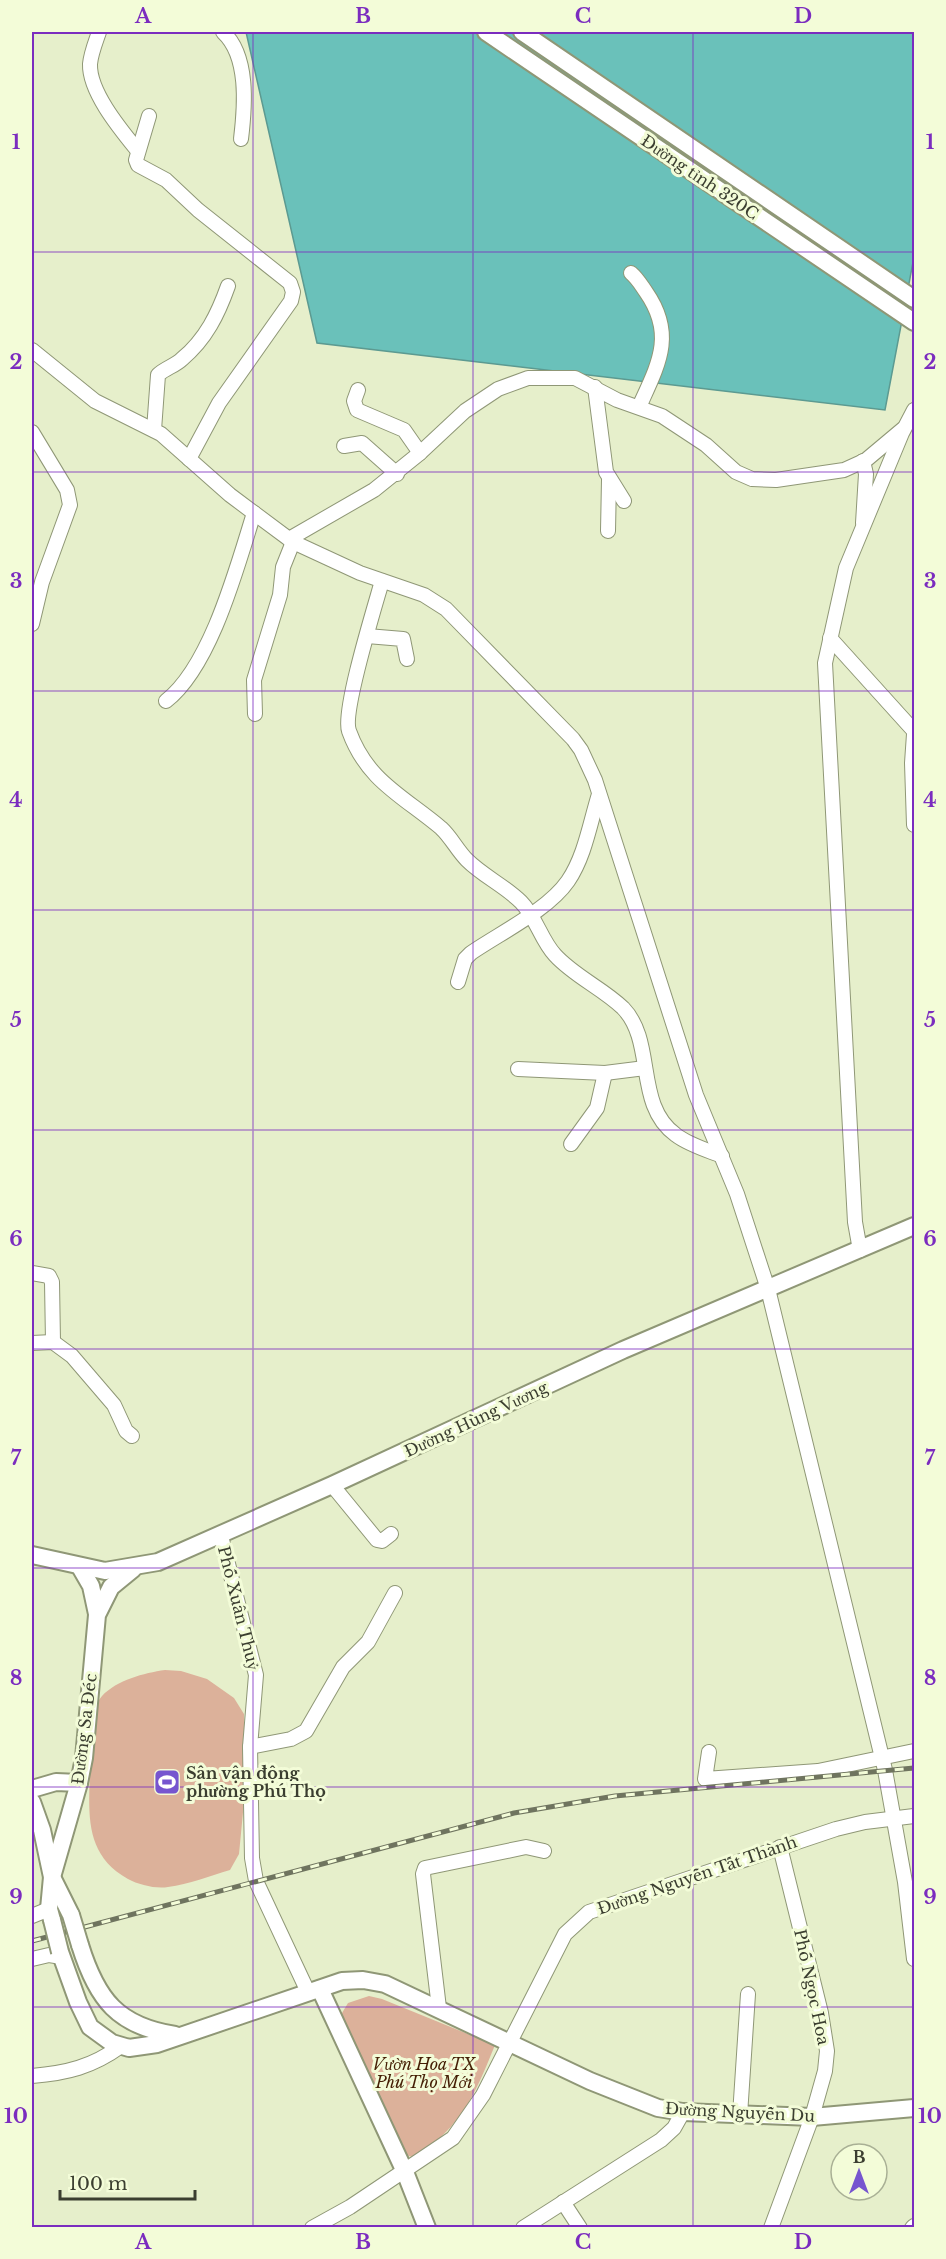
<svg xmlns="http://www.w3.org/2000/svg" width="946" height="2259" viewBox="0 0 946 2259" font-family="'Libre Baskerville',serif">
<style>
.green{fill:#dcb19a}
.water{fill:#6ac1ba;stroke:#5c9a91;stroke-width:1.5}
.lines{fill:none;stroke-linecap:round;stroke-linejoin:round}
.minor-casing{stroke:#8f9776;stroke-width:16}
.major-casing{stroke:#8f9776;stroke-width:20}
.minor{stroke:#fff;stroke-width:14}
.major{stroke:#fff;stroke-width:16}
.rail-casing{stroke:#6f745f;stroke-width:5}
.rail{stroke:#f3fcd8;stroke-width:3;stroke-dasharray:9;stroke-linecap:butt}
.major-bridge-casing{stroke:#8f9776;stroke-width:20;stroke-linecap:butt}
.major-bridge{stroke:#fff;stroke-width:16}
.grid{fill:none;stroke:#7b2cbf;stroke-width:1.5;stroke-opacity:0.55}
.labels{text-anchor:middle;stroke-width:6;stroke-linejoin:round;paint-order:stroke}
.street-label{font-size:16px;fill:#3b3e30;stroke:#f3fcd8}
.poi-label{font-size:16px;font-weight:bold;fill:#3b3e30;stroke:#f3fcd8;text-anchor:start}
.park-label{font-size:16px;font-style:italic;fill:#451f05;stroke:#f3fcd8}
.neatline{fill:none;stroke:#7b2cbf;stroke-width:2}
.grid-label{font-size:20px;text-anchor:middle;font-weight:bold;fill:#7b2cbf}
</style>
<rect width="100%" height="100%" fill="#e6efcb"/>
<g class="green">
<path d="M165 1670 181 1671 207 1679 234 1698 244 1714V1802L239 1854 230 1870C210 1876 189 1884 168 1887 156 1889 139 1885 128 1879 83 1854 89 1812 90 1766 91 1744 86 1714 102 1696 117 1680 144 1673 165 1670Z"/>
<path d="M369 1996 382 1999 495 2045C473 2099 463 2123 415 2158L406 2155 341 2024 342 2013 348 2003Z"/>
</g>
<path class="water" d="M246 32H914V257L885 410 317 343Z"/>
<g class="lines">
<defs>
<g id="minor">
<path d="M99 32C96 41 91 53 90 64 89 92 121 130 138 151"/>
<path d="M223 32C249 56 245 106 241 139"/>
<path d="M149 116 136 160 138 165 166 180 198 210 290 283 293 292 291 301 219 403 189 459"/>
<path d="M631 273C638 279 641 285 646 292 676 335 658 365 639 407"/>
<path d="M32 350 95 401 161 434 230 495 293 542 360 573 424 595 446 609 573 739 581 750 595 780 696 1095 737 1194 768 1289 885 1770 905 1882 914 1959"/>
<path d="M595 387 606 472 624 501"/>
<path d="M358 390 354 401 357 410 404 430 420 453"/>
<path d="M154 430 158 375C165 368 175 366 182 359 206 339 218 314 228 286"/>
<path d="M32 432 67 490 70 505 42 582 32 624"/>
<path d="M344 446 362 443 397 474"/>
<path d="M863 523 866 474 863 461"/>
<path d="M608 531 609 480"/>
<path d="M289 539 374 490 420 453 465 411 498 389 528 378H575L617 400 662 416 706 445 736 472 752 479 776 480 844 470 866 460 903 429"/>
<path d="M382 581C375 606 342 712 349 731 367 781 403 796 441 828 451 837 457 850 467 860 483 876 505 886 521 902 536 917 541 940 555 955 574 976 602 988 623 1008 656 1042 634 1105 676 1135 689 1145 707 1150 722 1156"/>
<path d="M367 636 403 639 407 659"/>
<path d="M830 638 914 731"/>
<path d="M166 701C211 666 237 567 254 513"/>
<path d="M255 714 254 680 280 595 283 567 293 542"/>
<path d="M914 734 912 763 914 825"/>
<path d="M458 982 465 959 471 953C500 933 548 910 568 881 585 856 590 823 599 794"/>
<path d="M518 1069 605 1073 645 1068"/>
<path d="M571 1144 597 1108 605 1073"/>
<path d="M860 1250 855 1222 825 663 846 568 902 433 914 410"/>
<path d="M32 1273 49 1276 52 1282 53 1342"/>
<path d="M32 1343 53 1342 72 1356 114 1405 126 1431 132 1436"/>
<path d="M332 1485 377 1540 382 1541 391 1534"/>
<path d="M221 1536 256 1675 250 1747 252 1858 256 1881 308 1992"/>
<path d="M250 1747 291 1739 306 1731 343 1667 368 1642 395 1593"/>
<path d="M709 1752 705 1779 818 1771 914 1751"/>
<path d="M32 1916 49 1909"/>
<path d="M32 1959 49 1955 62 1957"/>
<path d="M439 2008 423 1874 425 1868 526 1847 544 1851"/>
<path d="M32 2076C67 2073 92 2067 121 2046"/>
<path d="M740 2115 748 1994"/>
<path d="M563 2202 580 2228"/>
<path d="M312 2228 350 2207 453 2138 483 2095 565 1934 589 1912 836 1829 865 1822 914 1816"/>
<path d="M523 2228 661 2140 674 2128 683 2112"/>
<path d="M771 2228 812 2117 825 2071 827 2051 821 2013 780 1847"/>
<path d="M912 2228 914 2226"/>
</g>
<g id="major">
<path d="M486 32 914 322"/>
<path d="M522 32 914 299"/>
<path d="M32 1555 105 1571 158 1562 332 1485 623 1350 914 1226"/>
<path d="M80 1567 91 1586 97 1614"/>
<path d="M32 1789 56 1782 79 1783"/>
<path d="M32 1802 42 1830 52 1877 71 1915"/>
<path d="M52 1920 49 1909 52 1877 79 1783 84 1758 97 1615 111 1587 133 1569"/>
<path d="M80 1945C97 2000 118 2026 175 2035"/>
<path d="M60 1952 78 2002 90 2027 112 2043 129 2048 157 2044 342 1981 363 1980 385 1984 590 2081 658 2108 683 2112 812 2117 914 2108"/>
<path d="M320 1989 405 2172 427 2228"/>
</g>
</defs>
<use href="#minor" class="minor-casing"/>
<use href="#major" class="major-casing"/>
<use href="#minor" class="minor"/>
<use href="#major" class="major"/>
<defs>
<path id="rail" d="M32 1941 514 1813 615 1796 914 1768"/>
</defs>
<use href="#rail" class="rail-casing"/>
<use href="#rail" class="rail"/>
<defs>
<g id="major-bridge">
<path d="M71 1915 80 1945"/>
<path d="M52 1920 60 1952"/>
</g>
</defs>
<use href="#major-bridge" class="major-bridge-casing"/>
<use href="#major-bridge" class="major-bridge"/>
</g>
<path class="grid" d="M253 32V2228M473 32V2228M693 32V2228M32 252H914M32 472H914M32 691H914M32 910H914M32 1130H914M32 1349H914M32 1568H914M32 1787H914M32 2007H914"/>
<defs>
<symbol id="stadium-square" viewBox="-11 -11 22 22"><rect x="-9" y="-9" width="18" height="18" rx="4" fill="#7655cf" stroke="#f3fcd8"/><path d="M0-5a6.5 5 0 1 0 0 10a6.5 5 0 1 0 0-10ZM-3.5-1.8h7v3.6h-7Z" fill="#fff"/></symbol>
</defs>
<g fill-rule="evenodd">
<use href="#stadium-square" x="152" y="1767" width="30" height="30"/>
</g>
<g class="labels">
<g class="street-label">
<text transform="translate(700 177) rotate(34)" y="6">Đường tỉnh 320C</text>
<text transform="translate(476 1419) rotate(-25)" y="6">Đường Hùng Vương</text>
<text transform="translate(239 1608) rotate(76)" y="6">Phố Xuân Thuỷ</text>
<text transform="translate(84 1729) rotate(-83)" y="6">Đường Sa Đéc</text>
<text transform="translate(697 1875) rotate(-19)" y="6">Đường Nguyễn Tất Thành</text>
<text transform="translate(812 1987) rotate(78)" y="6">Phố Ngọc Hoa</text>
<text transform="translate(740 2112) rotate(3)" y="6">Đường Nguyễn Du</text>
</g>
<g class="poi-label">
<text x="186" y="1779">Sân vận động<tspan x="186" dy="18">phường Phú Thọ</tspan></text>
</g>
<g class="park-label">
<text x="424" y="2070">Vườn Hoa TX<tspan x="424" dy="18">Phú Thọ Mới</tspan></text>
</g>
</g>
<rect width="946" height="2259" fill="none" stroke="#f3fcd8" stroke-width="66"/>
<g transform="translate(859 2172)"><circle r="28" fill="#f3fcd8" stroke="#a9b095" stroke-width="1.5"/>
<path d="M0-4.5L10 22L0 15L-10 22Z" fill="#7655cf"/>
<text y="-9" font-size="16" font-weight="bold" text-anchor="middle" fill="#3b3e30">B</text>
</g>
<path d="M60 2190v9h135v-9" fill="none" stroke="#3b3e30" stroke-width="3"/>
<text x="69" y="2190" font-size="18" fill="#3b3e30" stroke="#f3fcd8" stroke-width="4.5" paint-order="stroke">100 m</text>
<rect x="33" y="33" width="880" height="2193" class="neatline"/>
<g class="grid-label">
<text x="143" y="23">A</text>
<text x="363" y="23">B</text>
<text x="583" y="23">C</text>
<text x="803" y="23">D</text>
<text x="16" y="149">1</text>
<text x="930" y="149">1</text>
<text x="16" y="369">2</text>
<text x="930" y="369">2</text>
<text x="16" y="588">3</text>
<text x="930" y="588">3</text>
<text x="16" y="807">4</text>
<text x="930" y="807">4</text>
<text x="16" y="1027">5</text>
<text x="930" y="1027">5</text>
<text x="16" y="1246">6</text>
<text x="930" y="1246">6</text>
<text x="16" y="1465">7</text>
<text x="930" y="1465">7</text>
<text x="16" y="1685">8</text>
<text x="930" y="1685">8</text>
<text x="16" y="1904">9</text>
<text x="930" y="1904">9</text>
<text x="16" y="2123">10</text>
<text x="930" y="2123">10</text>
<text x="143" y="2249">A</text>
<text x="363" y="2249">B</text>
<text x="583" y="2249">C</text>
<text x="803" y="2249">D</text>
</g>
</svg>
